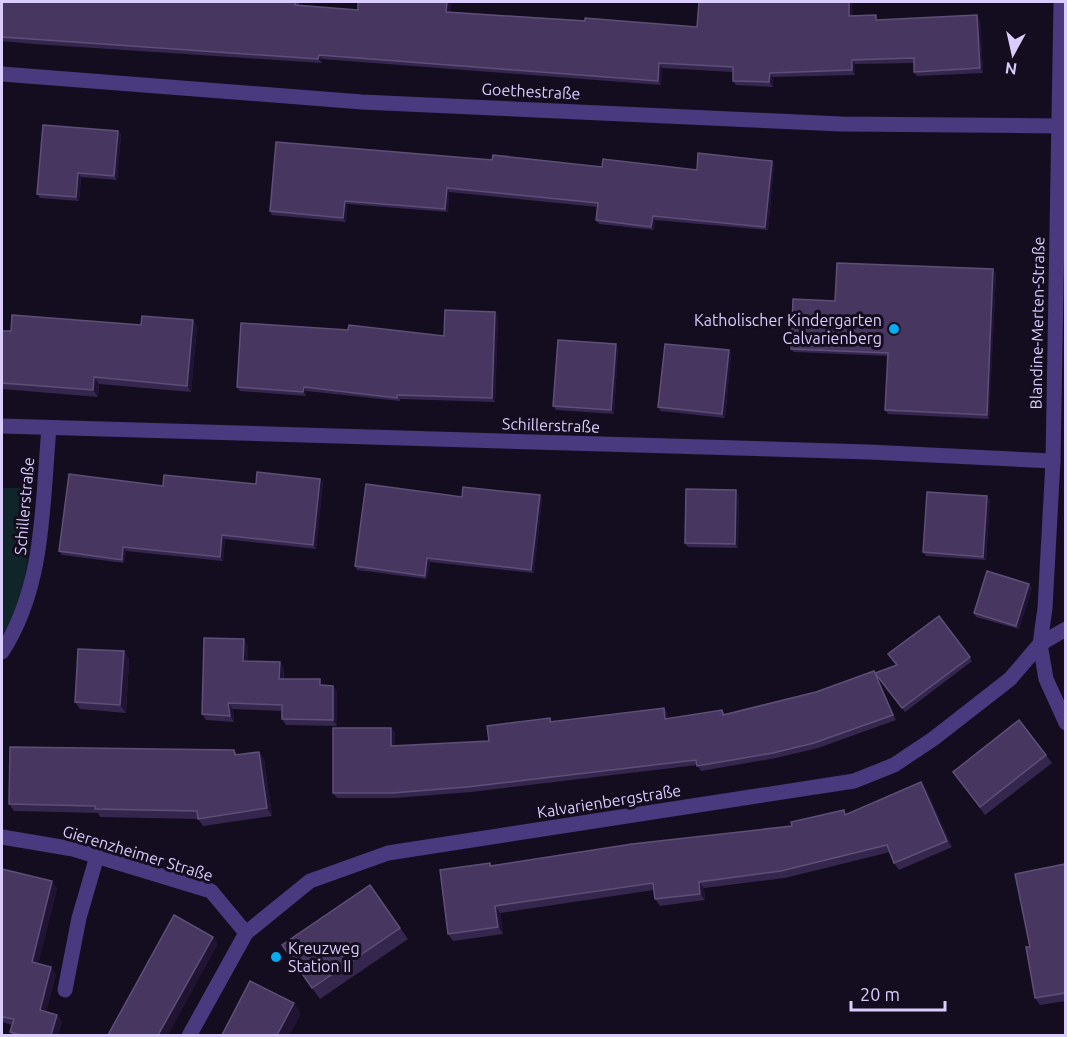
<svg xmlns="http://www.w3.org/2000/svg" width="1067" height="1037" viewBox="0 0 1067 1037" font-family="Ubuntu,sans-serif">
<style>
.green{fill:#102529}
.lines{fill:none;stroke-linecap:round;stroke-linejoin:round}
.lane{stroke:#49397e;stroke-width:15}
.street{stroke:#49397e;stroke-width:15}
.wall{fill:#35264d}
.shaded-wall{fill:#211433}
.building{fill:#473760;stroke:#5e4f79;stroke-width:1.5}
.poi-dot{fill:#04acf2;stroke:#140d1f;stroke-width:2}
.labels{text-anchor:middle;stroke-width:6;stroke-linejoin:round;paint-order:stroke}
.street-label{font-size:16px;fill:#dbccfe;stroke:#140d1f}
.poi-label{font-size:16px;fill:#dbccfe;stroke:#140d1f;text-anchor:end}
</style>
<rect width="100%" height="100%" fill="#140d1f"/>
<path class="green" d="M2 488H33C29 536 31 594 2 635Z"/>
<g class="lines">
<path class="lane" d="M65 990 79 918 97 856"/>
<g class="street">
<path d="M1061 2 1053 461 1045 608 1040 644 1046 679 1066 723"/>
<path d="M2 74 362 102 841 124 1059 126"/>
<path d="M2 426 869 452 1053 461"/>
<path d="M2 652C45 585 42 505 49 428"/>
<path d="M2 837 73 849 211 891 246 933"/>
<path d="M189 1036 246 933 310 881 388 853 854 781 894 765 933 739 1010 679 1040 644 1066 629"/>
</g>
</g>
<g class="wall">
<path d="M2 2H299V5L358 10V2H451L450 12 697 27 699 2H852V16L879 20H980L983 73 917 76 914 72V63L855 64V75L773 77V87L736 85 733 81V72L662 68 661 85 322 59V63L34 44 2 41Z"/>
<path d="M118 131 121 135 117 180 81 177 79 201 40 198 37 194Z"/>
<path d="M492 160 602 167 697 170 772 161 774 164 768 230 655 220 654 230 599 224 596 220 597 207 449 192 448 212 347 204 346 222 272 215 270 211Z"/>
<path d="M996 273 989 419 888 414 885 410 888 356 794 352 791 349 835 301Z"/>
<path d="M495 312 498 316 495 402 400 399V401L306 391V396L240 391 237 387 444 336Z"/>
<path d="M193 320 197 327 191 392 99 384 98 397 2 389V331L141 325Z"/>
<path d="M618 348 614 414 556 410 553 406Z"/>
<path d="M729 350 731 354 725 418 661 411 658 407Z"/>
<path d="M320 479 323 483 316 549 225 539 223 561 126 551 124 563 62 555 59 551 163 486 256 484Z"/>
<path d="M739 494 738 548 688 547 685 543Z"/>
<path d="M540 495 542 499 534 573 430 562 427 579 357 570 355 566 462 497Z"/>
<path d="M990 500 986 560 926 556 923 552Z"/>
<path d="M1029 584 1032 588 1019 629 976 617 974 613Z"/>
<path d="M939 616 972 661 905 712 875 673 896 665Z"/>
<path d="M248 646V661L284 668V679L324 685 333 686 337 692V726L286 725 282 719V711L233 709 234 722 206 720 202 714Z"/>
<path d="M124 651 129 659 126 713 80 709 75 702Z"/>
<path d="M874 671 896 720 818 748 776 758 701 771 697 765 471 792 395 798H337L333 793 391 728 395 733V746L489 741 550 718 552 721 664 708 668 714V719L722 710 725 714 816 692Z"/>
<path d="M234 750 238 755 259 752 264 759 272 816 203 826 198 819 100 817 98 813 14 811 9 804Z"/>
<path d="M1046 755 1052 763 985 815 953 772Z"/>
<path d="M926 789 952 847 899 870 894 863 890 852 785 878 704 888 705 900 660 906 655 899 654 890 500 913 503 934 453 941 448 934 490 863 492 866 792 826 846 814Z"/>
<path d="M1065 866V1001L1040 1005 1035 998 1030 947Z"/>
<path d="M2 869 57 888 38 964 56 974 46 1012 57 1015 62 1022 58 1035H12L10 1032 12 1025 2 1022Z"/>
<path d="M370 885 408 939 320 999 312 988Z"/>
</g>
<g class="shaded-wall">
<path d="M447 2H451L449 17 446 12Z"/>
<path d="M849 2H852L853 20 849 16Z"/>
<path d="M977 15 980 20 983 73 980 68Z"/>
<path d="M319 55 322 59V63L318 59Z"/>
<path d="M852 60 855 64V75L852 70Z"/>
<path d="M659 63 662 68 661 85 658 81Z"/>
<path d="M770 73 773 77V87L769 82Z"/>
<path d="M118 131 121 135 117 180 114 176Z"/>
<path d="M772 161 774 164 768 230 765 227Z"/>
<path d="M78 173 81 177 79 201 76 197Z"/>
<path d="M447 188 449 192 448 212 445 209Z"/>
<path d="M345 201 347 204 346 222 343 218Z"/>
<path d="M653 216 655 220 654 230 651 227Z"/>
<path d="M993 269 996 273 989 419 987 415Z"/>
<path d="M495 312 498 316 495 402 492 398Z"/>
<path d="M193 320 197 327 191 392 187 386Z"/>
<path d="M616 344 618 348 614 414 611 410Z"/>
<path d="M729 350 731 354 725 418 722 414Z"/>
<path d="M94 377 99 384 98 397 93 390Z"/>
<path d="M304 387 306 391V396L303 392Z"/>
<path d="M320 479 323 483 316 549 313 545Z"/>
<path d="M736 490 739 494 738 548 735 544Z"/>
<path d="M540 495 542 499 534 573 531 570Z"/>
<path d="M987 496 990 500 986 560 983 557Z"/>
<path d="M222 535 225 539 223 561 220 557Z"/>
<path d="M123 547 126 551 124 563 122 560Z"/>
<path d="M427 558 430 562 427 579 425 576Z"/>
<path d="M1029 584 1032 588 1019 629 1016 626Z"/>
<path d="M244 639 248 646V667L243 661Z"/>
<path d="M124 651 129 659 126 713 120 705Z"/>
<path d="M280 662 284 668 283 686 279 679Z"/>
<path d="M874 671 877 677 896 720 893 715Z"/>
<path d="M333 686 337 692V726L333 720Z"/>
<path d="M228 703 233 709 234 722 230 716Z"/>
<path d="M664 708 668 714 669 724 665 719Z"/>
<path d="M391 728 395 733V751L391 746Z"/>
<path d="M259 752 264 759 272 816 267 808Z"/>
<path d="M921 782 926 789 952 847 947 841Z"/>
<path d="M52 881 57 888 37 969 32 962Z"/>
<path d="M699 882 704 888 705 900 700 894Z"/>
<path d="M495 906 500 913 503 934 498 927Z"/>
<path d="M213 937 218 944 168 1035H158Z"/>
<path d="M51 967 56 974 45 1017 40 1010Z"/>
<path d="M294 1003 301 1014 290 1035H277Z"/>
<path d="M57 1015 62 1022 58 1035H51Z"/>
</g>
<g class="building">
<path d="M2 2H296L295 5 358 10V2H447L446 12 585 21V18L697 27 699 2H849V16L876 15V20L977 15 980 68 914 72V58L852 60V70L770 73 769 82 733 81V67L659 63 658 81 319 55 318 59 31 39 2 37Z"/>
<path d="M43 125 118 131 114 176 78 173 76 197 37 194Z"/>
<path d="M276 142 492 160 493 155 602 167 603 159 697 170 698 153 772 161 765 227 653 216 651 227 596 220 598 203 447 188 445 209 345 201 343 218 270 211Z"/>
<path d="M837 263 993 269 987 415 885 410 888 353 791 349 793 299 835 301Z"/>
<path d="M445 310 495 312 492 398 397 395V398L304 387 303 392 237 387 241 323 348 330 349 325 444 336Z"/>
<path d="M12 315 141 325 142 316 193 320 187 386 94 377 93 390 2 383V331H11Z"/>
<path d="M558 340 616 344 611 410 553 406Z"/>
<path d="M665 344 729 350 722 414 658 407Z"/>
<path d="M257 472 320 479 313 545 222 535 220 557 123 547 122 560 59 551 69 474 163 486 164 475 256 484Z"/>
<path d="M366 484 462 497 463 487 540 495 531 570 427 558 425 576 355 566Z"/>
<path d="M686 489 736 490 735 544 685 543Z"/>
<path d="M927 492 987 496 983 557 923 552Z"/>
<path d="M987 571 1029 584 1016 626 974 613Z"/>
<path d="M939 616 970 657 902 708 875 673 897 665 888 654Z"/>
<path d="M204 638 244 639 243 661 280 662 279 679H320V685L333 686V720L282 719V705L228 703 230 716 202 714Z"/>
<path d="M78 649 124 651 120 705 75 702Z"/>
<path d="M874 671 893 715 814 743 773 753 697 766 696 760 467 787 392 793H333V728H391V746L489 741 487 726 550 718V722L664 708 665 719 722 710 723 715 816 692Z"/>
<path d="M1019 720 1046 755 980 807 953 772Z"/>
<path d="M10 747 234 750 235 755 259 752 267 808 198 819 197 811 95 809V806L9 804Z"/>
<path d="M921 782 947 841 894 863 887 845 781 871 699 882 700 894 655 899 653 883 495 906 498 927 448 934 440 870 490 863V866L632 844 792 826 791 822 844 810 845 815Z"/>
<path d="M1065 864V993L1035 998 1026 947H1030L1015 874Z"/>
<path d="M2 869 52 881 32 962 51 967 40 1010 57 1015 51 1035H21L10 1032 14 1019 2 1017Z"/>
<path d="M370 885 400 928 312 988 282 945Z"/>
<path d="M174 915 213 937 158 1035H108Z"/>
<path d="M250 981 294 1003 277 1035H222Z"/>
</g>
<g class="poi-dot">
<circle cx="894" cy="329" r="6"/>
<circle cx="276" cy="957" r="6"/>
</g>
<g class="labels">
<g class="street-label">
<text transform="translate(531 91) rotate(3)" y="6">Goethestraße</text>
<text transform="translate(1037 323) rotate(-89)" y="6">Blandine-Merten-Straße</text>
<text transform="translate(551 425) rotate(2)" y="6">Schillerstraße</text>
<text transform="translate(24 506) rotate(-85)" y="6">Schillerstraße</text>
<text transform="translate(609 801) rotate(-9)" y="6">Kalvarienbergstraße</text>
<text transform="translate(138 853) rotate(17)" y="6">Gierenzheimer Straße</text>
</g>
<g class="poi-label">
<text x="882" y="326">Katholischer Kindergarten<tspan x="882" dy="18">Calvarienberg</tspan></text>
<text x="288" y="954" text-anchor="start">Kreuzweg<tspan x="288" dy="18">Station II</tspan></text>
</g>
</g>
<rect width="1067" height="1037" fill="none" stroke="#dbccfe" stroke-width="6"/>
<g transform="translate(1013 54) rotate(188)" stroke="#140d1f" stroke-width="4.5" paint-order="stroke">
<path d="M0-4.5L10 22L0 15L-10 22Z" fill="#dbccfe"/>
<text y="-9" font-size="16" font-weight="bold" text-anchor="middle" fill="#dbccfe">N</text>
</g>
<path d="M851 1001v9h94v-9" fill="none" stroke="#dbccfe" stroke-width="3"/>
<text x="860" y="1001" font-size="18" fill="#dbccfe" stroke="#140d1f" stroke-width="4.5" paint-order="stroke">20 m</text>
</svg>
